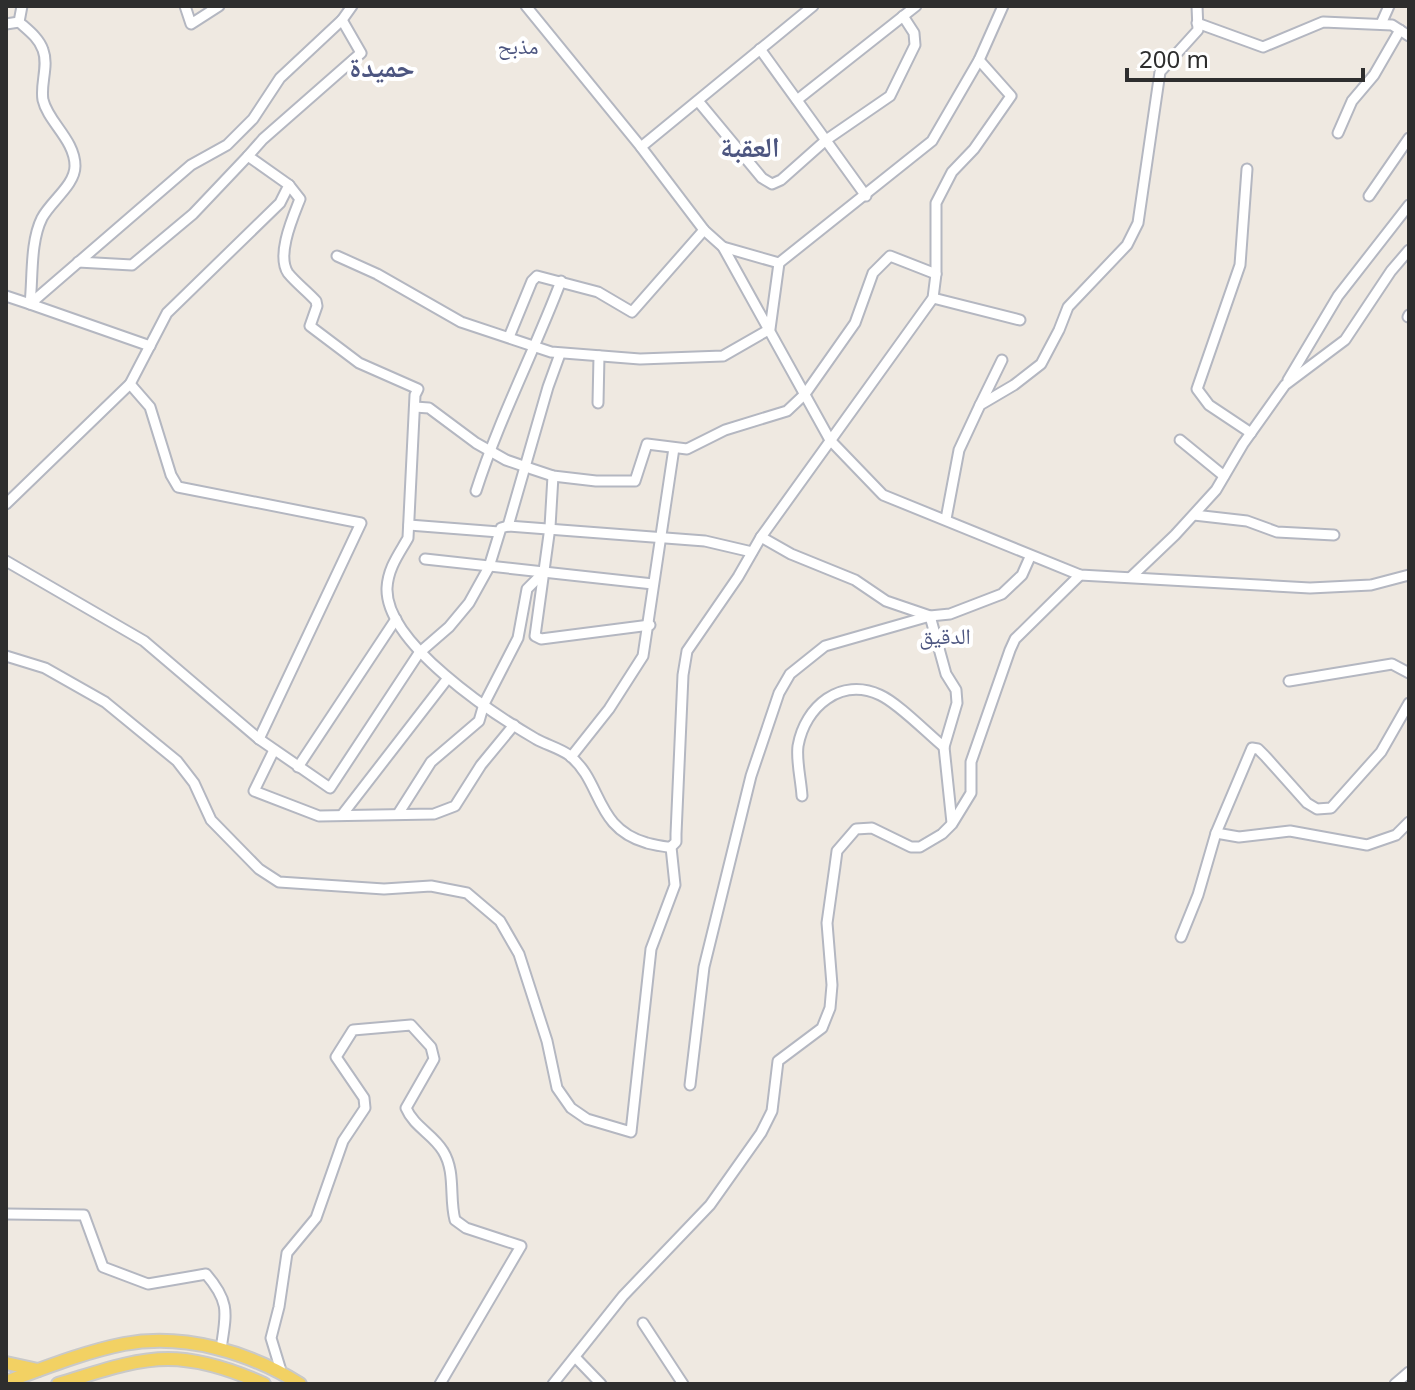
<svg xmlns="http://www.w3.org/2000/svg" width="1415" height="1390" viewBox="0 0 1415 1390" font-family="'Noto Sans','Noto Naskh Arabic',sans-serif">
<style>
.lines{fill:none;stroke-linecap:round;stroke-linejoin:round}
.minor-casing{stroke:#b4b7c1;stroke-width:13}
.major-casing{stroke:#c9c9c9;stroke-width:16}
.minor{stroke:#fff;stroke-width:9}
.major{stroke:#f2d163;stroke-width:12}
.labels{text-anchor:middle;stroke-width:8;stroke-linejoin:round;paint-order:stroke}
.neighbourhood-label{font-size:22px;fill:#4d5680;stroke:#fff}
.district-label{font-size:28px;font-weight:bold;fill:#4d5680;stroke:#fff}
</style>
<rect width="100%" height="100%" fill="#efe9e1"/>
<g class="lines">
<defs>
<g id="minor">
<path d="M185 6 191 24 219 6"/>
<path d="M526 6 641 147 704 230 723 247 830 440 883 495 1080 575 1310 588 1371 585 1409 575"/>
<path d="M1197 23 1263 47 1323 22 1392 25 1409 36"/>
<path d="M6 24 19 22 22 6"/>
<path d="M1381 24 1389 6"/>
<path d="M760 49 866 196"/>
<path d="M797 100 916 6"/>
<path d="M698 101 762 178 772 184 781 180 826 140 890 96 915 45 914 33 903 16"/>
<path d="M1338 133 1352 101 1374 75 1400 30"/>
<path d="M641 147 813 6"/>
<path d="M1247 169 1240 265 1197 389 1209 405 1251 433"/>
<path d="M289 185 300 199C293 217 276 255 288 273 296 283 307 291 316 301L317 306 310 326 359 363 418 389 415 395 408 538C399 554 388 568 387 588 385 643 493 714 536 739 547 745 559 748 569 755 603 782 594 828 647 843 656 845 663 847 671 847"/>
<path d="M1369 196 1409 138"/>
<path d="M337 256 377 274 461 322 551 352 640 359 723 356 770 329 779 263 723 247"/>
<path d="M78 262 132 265 193 214 248 156"/>
<path d="M779 263 932 141 979 60 1003 6"/>
<path d="M6 296 30 304C33 277 30 242 42 218 51 201 75 185 75 166 75 140 48 122 43 100 40 84 49 66 43 50 39 38 28 30 19 22"/>
<path d="M933 298 1020 320"/>
<path d="M1408 317 1409 315"/>
<path d="M509 337 532 281 537 276 598 292 632 312 704 230"/>
<path d="M150 346 30 304 191 165 227 145 253 119 280 78 342 20 352 6"/>
<path d="M1288 380 1338 296 1409 205"/>
<path d="M130 384 150 407 171 475 178 487 361 523 259 739"/>
<path d="M598 403 599 356"/>
<path d="M980 405 1002 360"/>
<path d="M415 407 429 408 476 443 506 460 532 469 553 476 596 481H635L647 444 687 449 725 430 787 411 805 394 855 323 873 273 890 256 936 274"/>
<path d="M1180 440 1224 476"/>
<path d="M553 476 550 527 535 636 541 639 650 625"/>
<path d="M476 491C499 419 534 352 561 281"/>
<path d="M6 504 130 384 167 313 280 203 289 185 248 156 263 139 361 53 342 20"/>
<path d="M1194 515 1247 521 1277 532 1334 535"/>
<path d="M946 519 959 450 980 405 1014 385 1041 364 1059 330 1068 307 1127 245 1138 223 1160 72 1198 30 1197 6"/>
<path d="M409 525 499 532"/>
<path d="M508 526 548 387 560 354"/>
<path d="M761 537 791 554 855 580 886 601 930 616 950 614 1002 594 1022 575 1030 557"/>
<path d="M425 559 653 584"/>
<path d="M6 561 144 641 259 739 330 788 419 653 449 627 469 603 489 567 501 528 508 526 705 541 752 552"/>
<path d="M1131 577 1175 535 1216 490 1243 444 1285 385 1345 340 1391 271 1409 250"/>
<path d="M6 656 45 668 105 702 177 761 194 783 211 820 259 869 279 882 384 889 431 886 467 893 500 921 519 954 547 1041 557 1088 571 1108 587 1119 631 1132 651 949 675 885 671 847 676 842V834L683 675 687 651 738 577 761 537 933 298 936 274V203L952 172 974 149 1011 96 979 60"/>
<path d="M1289 681 1392 664 1409 673"/>
<path d="M944 747 952 823"/>
<path d="M274 750 254 791 319 816 434 814 455 806 481 765 514 725"/>
<path d="M571 757 609 709 643 656 674 448"/>
<path d="M298 767 396 619"/>
<path d="M398 814 431 762 479 721 484 704 518 638 527 589 545 571"/>
<path d="M342 815 448 678"/>
<path d="M1216 833 1239 837 1290 831 1367 845 1396 835 1409 822"/>
<path d="M1181 937 1198 895 1216 833 1252 748 1258 749 1265 756 1307 803 1317 809 1331 808 1381 752 1409 703"/>
<path d="M690 1085 704 967 751 776 779 693 790 674 825 646 930 616 946 674 956 690 957 703 944 747C927 733 898 703 880 695 841 677 805 706 798 746 796 760 801 780 802 796"/>
<path d="M6 1214 84 1215 103 1267 148 1284 206 1274C231 1303 226 1314 221 1349"/>
<path d="M643 1323 683 1384"/>
<path d="M575 1357 601 1384"/>
<path d="M282 1374 271 1338 279 1307 287 1253 316 1218 343 1141 365 1108 364 1098 336 1057 353 1030 411 1025 431 1047 434 1059 406 1108C414 1127 433 1134 443 1151 456 1172 449 1198 455 1220L466 1228 521 1246 440 1384"/>
<path d="M553 1384 623 1296 710 1205 761 1133 772 1111 778 1061 822 1028 830 1008 832 985 827 923 835 866 837 851 856 829 872 828 911 847H920L942 834 952 824 971 793V762L1010 650 1015 639 1080 575"/>
<path d="M1395 1384 1409 1372"/>
</g>
<g id="major">
<path d="M6 1363 38 1370"/>
<path d="M6 1382C44 1368 84 1352 124 1344 184 1333 249 1352 300 1384"/>
<path d="M58 1384C93 1374 131 1359 168 1359 200 1359 235 1371 264 1384"/>
</g>
</defs>
<use href="#minor" class="minor-casing"/>
<use href="#major" class="major-casing"/>
<use href="#minor" class="minor"/>
<use href="#major" class="major"/>
</g>
<g class="labels">
<g class="neighbourhood-label">
<text x="518" y="54">مذبح</text>
<text x="945" y="644">الدقيق</text>
</g>
<g class="district-label">
<text x="382" y="77">حميدة</text>
<text x="750" y="157">العقبة</text>
</g>
</g>
<rect width="1415" height="1390" fill="none" stroke="#2e2e2e" stroke-width="16"/>
<path d="M1127 68v12h236v-12" fill="none" stroke="#2e2e2e" stroke-width="4"/>
<text x="1139" y="68" font-size="24" fill="#2e2e2e" stroke="#ffffff" stroke-width="6" paint-order="stroke">200 m</text>
</svg>
